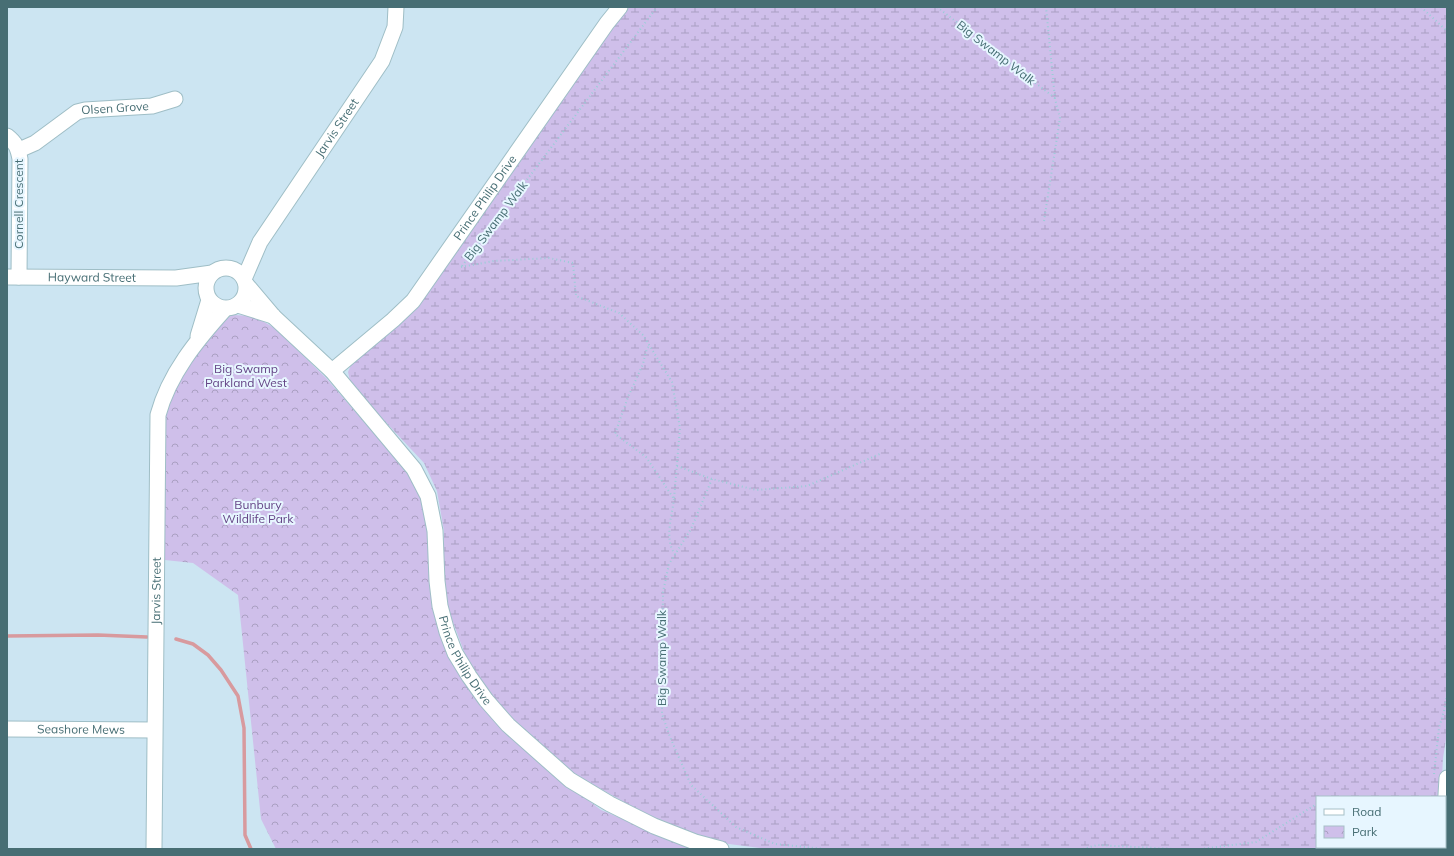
<svg xmlns="http://www.w3.org/2000/svg" width="1454" height="856" viewBox="0 0 1454 856" font-family="Mulish,sans-serif">
<style>
.residential{fill:#cce5f2;fill-rule:evenodd}
.wetland{fill:url(#wetland-marsh)}
.park{fill:url(#park-crowns)}
.lines{fill:none;stroke-linecap:round;stroke-linejoin:round}
.stream{stroke:#d89a9e;stroke-width:3.5}
.minor-casing{stroke:#9fbec6;stroke-width:17}
.path{stroke:#9acdd7;stroke-width:2;stroke-dasharray:1 3;stroke-linecap:butt}
.minor{stroke:#fff;stroke-width:15}
.labels{text-anchor:middle;stroke-width:4;stroke-linejoin:round;paint-order:stroke}
.street-label{font-size:12px;fill:#476e74;stroke:#e7f6ff}
.park-label{font-size:12px;fill:#644486;stroke:#e7f6ff}
</style>
<defs>
<pattern id="wetland-marsh" width="20" height="14" patternUnits="userSpaceOnUse"><rect width="20" height="14" fill="#cfbfea"/><path d="M1 5h8M5 5V1M11 12h8M15 12V8" fill="none" stroke="#aa9fc2"/></pattern>
<pattern id="park-crowns" width="20" height="18" patternUnits="userSpaceOnUse"><rect width="20" height="18" fill="#cfbfea"/><path d="M2 6a3 3 0 1 1 6 0M12 15a3 3 0 1 1 6 0" fill="none" stroke="#aa9fc2"/></pattern>
</defs>
<rect width="100%" height="100%" fill="#e0f2fd"/>
<path class="residential" d="M7 7H1447V849H7ZM1317 797H1445V847H1317Z"/>
<path class="wetland" d="M628 7H1447V733L1443 758 1441 797H1317V847H1441V849H768L721 843 653 818 574 774 498 707 466 657 447 606 443 574 444 531 437 491 424 463 351 385 348 372 353 360 409 314 458 250 618 19Z"/>
<path class="park" d="M232 315 254 316 276 329 326 378 411 476 423 505 428 530 432 607 438 628 455 666 557 777 601 810 684 845 701 849H276L261 819 238 595 193 563 165 560 163 423 166 401 201 345 215 328Z"/>
<g class="lines">
<g class="stream">
<path d="M7 636 98 635 147 637"/>
<path d="M176 639 193 644 208 655 221 670 238 696 244 728 245 835 251 849"/>
</g>
<defs>
<g id="minor">
<path d="M7 136C16 143 18 148 20 159L19 277"/>
<path id="s1" d="M19 150 35 143 77 112 85 110 152 106 175 99"/>
<circle cx="226" cy="288" r="20"/>
<path id="s2" d="M7 277 176 278 212 273"/>
<path id="s3" d="M244 279 260 242 382 61 395 27 396 7"/>
<path id="s4" d="M246 284 274 317 332 371 414 469 428 496 435 531 437 581 440 606 447 632 455 653 469 676 486 700 508 725 570 780 610 804 654 826 695 842 721 849"/>
<path d="M238 305 273 316"/>
<path d="M198 336 209 300"/>
<path id="s5" d="M332 371 393 320 413 301 607 23 620 7"/>
<path id="s6" d="M7 729 154 730"/>
<path d="M1447 778 1446 795 1447 834"/>
<path id="s7" d="M154 849 158 415C169 374 197 340 225 309"/>
</g>
</defs>
<use href="#minor" class="minor-casing"/>
<g class="path">
<path d="M937 7 1055 98"/>
<path d="M1421 7 1447 31"/>
<path d="M1044 221 1060 118 1055 99 1046 7"/>
<path d="M462 266 657 7"/>
<path d="M461 267 494 261 549 258 573 263 576 296 619 313 643 335 672 382 680 428 674 499 646 457 615 434 628 397 643 364 647 348 651 346"/>
<path d="M677 466 712 479 756 490 807 486 882 453"/>
<path d="M712 479 691 529 669 564 663 592 662 714 670 737 691 785 736 827 775 844 825 849"/>
<path d="M674 499C672 516 664 540 675 554"/>
<path d="M1434 774 1439 728 1444 711 1447 695"/>
<path d="M1083 849 1097 845 1175 849"/>
<path d="M1200 849 1256 842 1315 805H1317"/>
<path d="M1438 849V847"/>
</g>
<use href="#minor" class="minor"/>
</g>
<g class="labels">
<g class="street-label">
<text transform="translate(996 53) rotate(38)" y="4">Big Swamp Walk</text>
<text dy="4" stroke="none"><textPath href="#s1" startOffset="108">Olsen Grove</textPath></text>
<text dy="4" stroke="none"><textPath href="#s3" startOffset="178">Jarvis Street</textPath></text>
<text dy="4" stroke="none"><textPath href="#s5" startOffset="233">Prince Philip Drive</textPath></text>
<text transform="translate(19 204) rotate(-90)" y="4">Cornell Crescent</text>
<text transform="translate(496 221) rotate(-53)" y="4">Big Swamp Walk</text>
<text dy="4" stroke="none"><textPath href="#s2" startOffset="85">Hayward Street</textPath></text>
<text dy="4" stroke="none"><textPath href="#s7" startOffset="258">Jarvis Street</textPath></text>
<text transform="translate(662 658) rotate(-90)" y="4">Big Swamp Walk</text>
<text dy="4" stroke="none"><textPath href="#s4" startOffset="452">Prince Philip Drive</textPath></text>
<text dy="4" stroke="none"><textPath href="#s6" startOffset="74">Seashore Mews</textPath></text>
</g>
<g class="park-label">
<text x="246" y="373">Big Swamp<tspan x="246" dy="14">Parkland West</tspan></text>
<text x="258" y="509">Bunbury<tspan x="258" dy="14">Wildlife Park</tspan></text>
</g>
</g>
<rect width="1454" height="856" fill="none" stroke="#476e74" stroke-width="16"/>
<rect x="1316" y="796" width="130" height="52" fill="#e7f6ff" stroke="#a7c0c7"/>
<rect x="1324" y="809" width="20" height="6" fill="#ffffff" stroke="#a7c0c7"/>
<text x="1352" y="816" font-size="12" fill="#476e74">Road</text>
<rect x="1324" y="826" width="20" height="12" fill="url(#park-crowns)" stroke="#a7c0c7"/>
<text x="1352" y="836" font-size="12" fill="#476e74">Park</text>
</svg>
